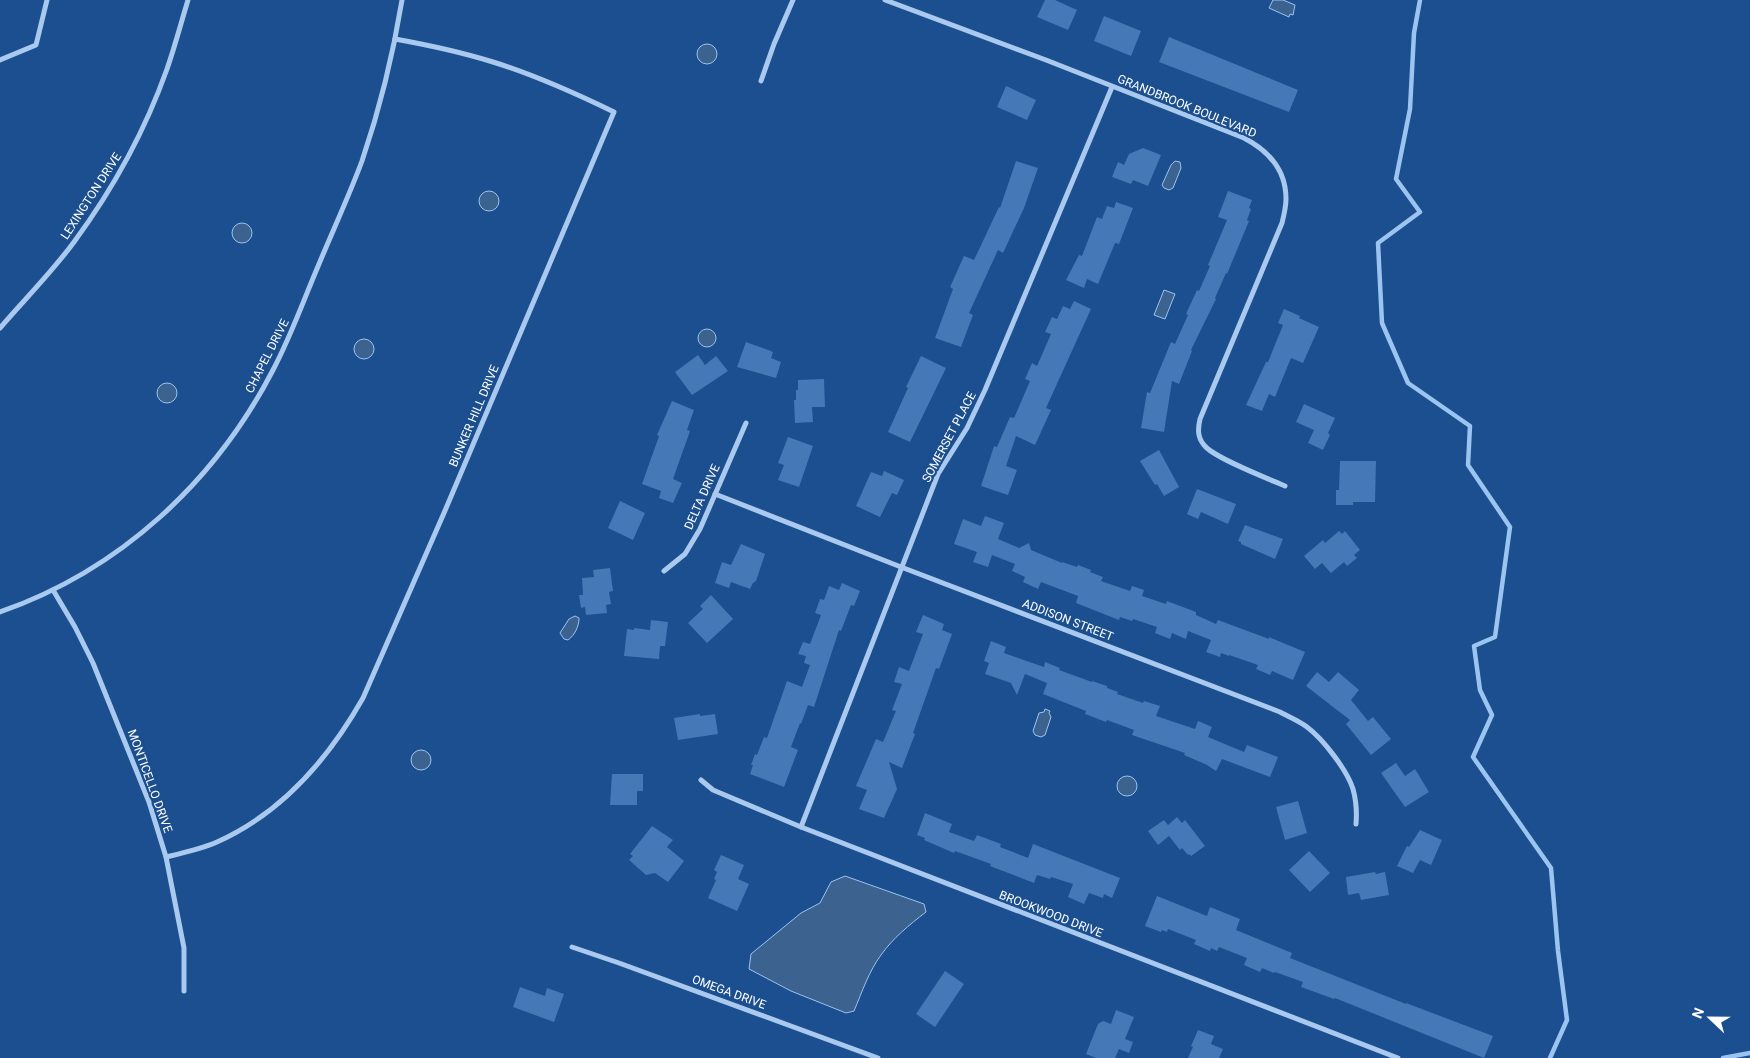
<svg xmlns="http://www.w3.org/2000/svg" width="1750" height="1058" viewBox="0 0 1750 1058" font-family="Roboto,sans-serif">
<style>
.water{fill:#3c6290;stroke:#9cc4f0}
.lines{fill:none;stroke-linecap:round;stroke-linejoin:round}
.stream{stroke:#9cc4f0;stroke-width:4.5}
.building{fill:#4478b7}
.minor{stroke:#a9c9ee;stroke-width:5}
.labels{text-anchor:middle;stroke-width:4.5;stroke-linejoin:round;paint-order:stroke}
.street-label{font-size:12px;fill:#fff;stroke:#1b4f8f}
</style>
<rect width="100%" height="100%" fill="#1b4f8f"/>
<g class="water">
<path d="M1273 0H1283L1295 5 1293 15 1290 14 1289 17 1269 8Z"/>
<circle cx="707" cy="54" r="10"/>
<path d="M1175 161 1180 162 1181 168 1173 188 1169 190 1164 188 1162 185 1171 165Z"/>
<circle cx="489" cy="201" r="10"/>
<circle cx="242" cy="233" r="10"/>
<path d="M1164 290 1175 294 1165 319 1154 315Z"/>
<circle cx="707" cy="338" r="9"/>
<circle cx="364" cy="349" r="10"/>
<circle cx="167" cy="393" r="10"/>
<path d="M575 616 579 618C579 626 575 635 568 640L564 639 560 633 569 619Z"/>
<path d="M1045 709 1050 711 1049 713 1051 717 1045 735 1041 737 1035 735 1033 731 1039 713 1044 712Z"/>
<circle cx="421" cy="760" r="10"/>
<circle cx="1127" cy="786" r="10"/>
<path d="M845 876 924 904 926 912C909 925 893 938 881 955 869 971 862 992 854 1011L846 1013 791 991 749 969 751 954 801 913 820 903 831 882Z"/>
</g>
<g class="lines">
<g class="stream">
<path d="M1420 0 1414 33 1410 109 1396 179 1420 212 1378 243 1382 323 1408 383 1470 426 1468 465 1510 527 1495 637 1474 646 1480 690 1492 715 1473 757 1551 868 1558 951 1567 1020 1550 1058"/>
<path d="M1723 1058 1750 1053"/>
</g>
</g>
<g class="building">
<path d="M1045 0H1055L1077 10 1068 30 1037 17Z"/>
<path d="M1104 16 1141 31 1131 56 1094 41Z"/>
<path d="M1169 37 1298 90 1289 112 1159 62Z"/>
<path d="M1006 86 1036 100 1027 120 997 107Z"/>
<path d="M1143 148 1161 155 1148 186 1133 180 1131 184 1112 177 1118 162 1124 165 1129 154Z"/>
<path d="M1016 161 1038 168 1024 208 1003 253 998 250 969 313 973 315 961 347 935 338 953 289 950 287 964 256 974 260 999 207 1000 208Z"/>
<path d="M1228 191 1252 200 1249 208 1251 209 1247 220 1249 221 1227 274 1226 273 1215 298 1216 299 1191 350 1192 351 1179 384 1172 381 1164 432 1141 428 1147 392 1150 393 1171 342 1175 344 1188 315 1186 314 1197 290 1199 291 1210 266 1208 265 1227 220 1218 217Z"/>
<path d="M1116 202 1133 208 1119 244 1115 243 1098 284 1087 279 1084 288 1066 280 1079 255 1082 256 1097 217 1102 219 1107 206 1114 208Z"/>
<path d="M1074 301 1091 309 1046 408 1051 410 1035 445 1016 436 1006 466 1017 470 1008 495 981 486 994 446 997 447 1010 417 1014 418 1030 381 1025 379 1032 363 1037 366 1051 334 1045 332 1052 317 1057 319 1063 306 1070 309Z"/>
<path d="M1284 309 1300 316 1299 318 1319 327 1303 363 1291 358 1275 397 1269 394 1262 411 1246 405 1266 362H1268L1283 325 1278 323Z"/>
<path d="M746 342 771 351 773 352 771 358 781 362 776 378 737 367Z"/>
<path d="M698 355 705 365 716 356 728 371 692 395 675 372Z"/>
<path d="M921 356 946 368 910 442 888 432 908 388 906 387Z"/>
<path d="M824 379 825 407H812L813 422 795 423 794 400H796V390H798V380Z"/>
<path d="M672 401 694 410 687 430 690 431 673 479 682 483 673 503 659 498 661 491 642 484 659 436 657 435Z"/>
<path d="M1304 404 1335 418 1328 433 1330 435 1323 450 1308 443 1314 430 1296 422Z"/>
<path d="M788 437 813 446 799 487 778 480 784 465 778 463Z"/>
<path d="M1159 450 1179 487 1164 496 1157 484 1155 485 1140 461Z"/>
<path d="M1340 461H1376L1375 502H1353V505H1336V490H1339Z"/>
<path d="M884 471 904 480 897 495 892 493 880 517 856 506 871 472 882 476Z"/>
<path d="M1197 489 1236 504 1228 524 1201 512 1198 519 1187 514Z"/>
<path d="M620 501 645 513 633 540 608 528Z"/>
<path d="M985 516 1004 523 998 539 1019 548 1029 543 1031 550 1062 563V562L1077 567 1078 565 1091 570 1090 572 1103 577 1101 581 1130 591 1132 586 1144 590 1142 596 1166 604 1167 601 1196 612V615L1216 624 1218 620 1269 639V637L1305 652 1293 680 1272 671 1270 675 1256 669 1258 665 1229 655V656L1221 653 1220 657 1206 652 1211 640 1188 631 1186 639 1172 633 1170 639 1155 633 1157 627 1133 619 1132 621 1120 617 1119 620 1076 603 1078 596 1041 582 1038 589 1023 582 1025 577 1012 571 1015 564 992 555 988 567 973 562 977 552 954 544 963 519 981 526Z"/>
<path d="M1245 525 1283 539 1275 559 1241 544V542L1238 541Z"/>
<path d="M1339 531 1342 534 1345 531 1360 550 1354 555 1357 558 1347 566 1344 562 1331 573 1322 563 1315 569 1304 556 1323 540 1325 543Z"/>
<path d="M741 544 765 554 756 581 753 583 750 589 731 582 729 588 715 583 722 562 731 565Z"/>
<path d="M610 568 613 591 609 592 611 604 606 605 607 613 586 615 585 607 581 608 579 595H583L582 578 594 577 593 570Z"/>
<path d="M842 583 860 591 854 606 851 605 841 631 839 630 814 707 808 705 801 724 800 723 791 747 798 750 784 787 750 774 753 765H751L755 754 757 755 764 737 767 738 787 681 802 687 810 665 804 663 806 656 798 654 803 642 810 644 821 615 815 613 820 599 824 600 829 586 839 590Z"/>
<path d="M711 595 733 619 707 643 688 623 703 609 700 606Z"/>
<path d="M923 615 944 624 942 630 952 634 939 669 936 668 913 733 915 734 902 768 889 762 897 789 884 818 859 809 867 790 856 786 876 739 883 742 896 711 892 710 902 684 894 682 899 667 909 671 923 634 916 632Z"/>
<path d="M651 620 668 622 665 646H660L659 659 624 656 627 629 634 630V628L650 630Z"/>
<path d="M991 641 1006 647 1004 653 1044 667 1045 662 1060 668 1059 670 1092 682V681L1107 686V688L1118 692 1117 694 1143 703 1144 701 1160 706 1156 716 1195 729 1198 721 1212 727 1208 737 1244 752 1247 745 1278 757 1270 777 1222 759 1216 771 1207 765 1184 755 1185 753 1132 735 1134 730 1107 720 1106 722 1085 714 1086 711 1043 694 1047 683 1025 674 1017 695 1011 683 985 674 989 663 984 661Z"/>
<path d="M1317 672 1329 682 1338 672 1359 690 1351 700 1368 721 1373 717 1391 739 1371 755 1346 724 1350 720 1306 686Z"/>
<path d="M700 714V716L715 714 718 734 678 740 674 718Z"/>
<path d="M1396 763 1405 776 1415 769 1429 792 1405 807 1381 773Z"/>
<path d="M612 774H643V791H637V805H610Z"/>
<path d="M1298 801 1307 833 1285 840 1276 807Z"/>
<path d="M925 813 952 824 949 832 974 841 977 835 1001 844 1000 847 1028 858 1033 844 1120 878 1112 898 1104 894 1103 898 1089 893 1084 904 1068 897 1073 884 1051 877 1050 879 1037 875 1034 883 990 866 991 864 955 851 954 853 924 840 925 838 917 835Z"/>
<path d="M1177 817 1182 823 1185 820 1205 846 1191 856 1189 854 1188 855 1182 848 1180 850 1169 836 1158 845 1148 831 1164 820 1168 825Z"/>
<path d="M652 826 673 840 667 847 684 861 668 882 655 873 646 875 629 860 633 856 630 854Z"/>
<path d="M1420 830 1442 840 1431 865 1420 860 1413 873 1397 866 1407 846 1409 847Z"/>
<path d="M1309 851 1330 873 1310 892 1289 870Z"/>
<path d="M721 855 744 865 738 879 749 884 737 911 708 898 716 880 714 879 717 872 714 870Z"/>
<path d="M1375 872 1376 874 1385 872 1389 895 1361 900 1359 893 1348 895 1346 877Z"/>
<path d="M1157 896 1207 916 1210 907 1240 919 1236 930 1292 953 1290 958 1406 1004V1003L1493 1036 1484 1058 1335 998 1334 999 1301 987 1303 982 1275 972 1274 973 1262 968 1260 972 1244 965 1247 958 1219 947 1217 951 1211 948 1210 951 1194 944 1196 940 1168 929 1167 932 1162 930 1161 932 1145 926Z"/>
<path d="M945 971 964 984 935 1027 916 1014Z"/>
<path d="M520 987 545 996 547 988 564 994 554 1022 513 1007Z"/>
<path d="M1116 1010 1134 1017 1125 1039 1133 1042 1129 1053 1119 1049 1115 1058H1096L1086 1054 1098 1024 1103 1021 1111 1024Z"/>
<path d="M1198 1030 1214 1036 1211 1044 1223 1049 1219 1058H1188L1193 1047 1191 1046Z"/>
</g>
<g class="lines">
<g class="minor">
<path d="M885 0 1046 60 1244 138C1269 151 1286 171 1286 199 1286 207 1284 215 1282 223L1200 419C1198 428 1197 437 1204 445 1212 457 1269 479 1285 486"/>
<path d="M0 60 36 45 47 0"/>
<path d="M761 81 774 44 793 0"/>
<path d="M0 328C24 300 52 272 74 242 113 189 145 131 167 69 175 46 181 23 188 0"/>
<path d="M715 494 901 567 1280 712C1289 717 1299 721 1307 727 1323 739 1347 770 1353 789 1356 800 1357 812 1356 824"/>
<path d="M664 571 685 554 700 529 746 423"/>
<path d="M53 590 75 627 93 663 149 802 166 857 184 948V991"/>
<path d="M0 612C120 570 215 482 273 370 291 336 304 299 319 264 333 230 349 196 362 161 380 108 393 55 402 0"/>
<path d="M701 780 713 790 801 827 1398 1058"/>
<path d="M801 827 938 474 967 428 985 390 1112 87"/>
<path d="M166 857C183 853 201 849 217 842 282 813 329 758 363 698L444 513 614 112C575 93 535 75 493 62 461 52 428 45 395 39"/>
<path d="M572 947 619 963 878 1058"/>
</g>
</g>
<g class="labels">
<g class="street-label">
<text transform="translate(1187 106) rotate(22)" y="4">GRANDBROOK BOULEVARD</text>
<text transform="translate(91 196) rotate(-57)" y="4">LEXINGTON DRIVE</text>
<text transform="translate(267 356) rotate(-63)" y="4">CHAPEL DRIVE</text>
<text transform="translate(474 416) rotate(-67)" y="4">BUNKER HILL DRIVE</text>
<text transform="translate(949 437) rotate(-62)" y="4">SOMERSET PLACE</text>
<text transform="translate(702 497) rotate(-66)" y="4">DELTA DRIVE</text>
<text transform="translate(1068 620) rotate(21)" y="4">ADDISON STREET</text>
<text transform="translate(150 781) rotate(70)" y="4">MONTICELLO DRIVE</text>
<text transform="translate(1051 914) rotate(21)" y="4">BROOKWOOD DRIVE</text>
<text transform="translate(729 992) rotate(20)" y="4">OMEGA DRIVE</text>
</g>
</g>
<g transform="translate(1710 1018) rotate(292)" stroke="#1b4f8f" stroke-width="4" paint-order="stroke">
<path d="M0-4L9 19L0 12L-9 19Z" fill="#ffffff"/>
<text y="-8" font-size="14" font-weight="bold" text-anchor="middle" fill="#ffffff">N</text>
</g>
</svg>
